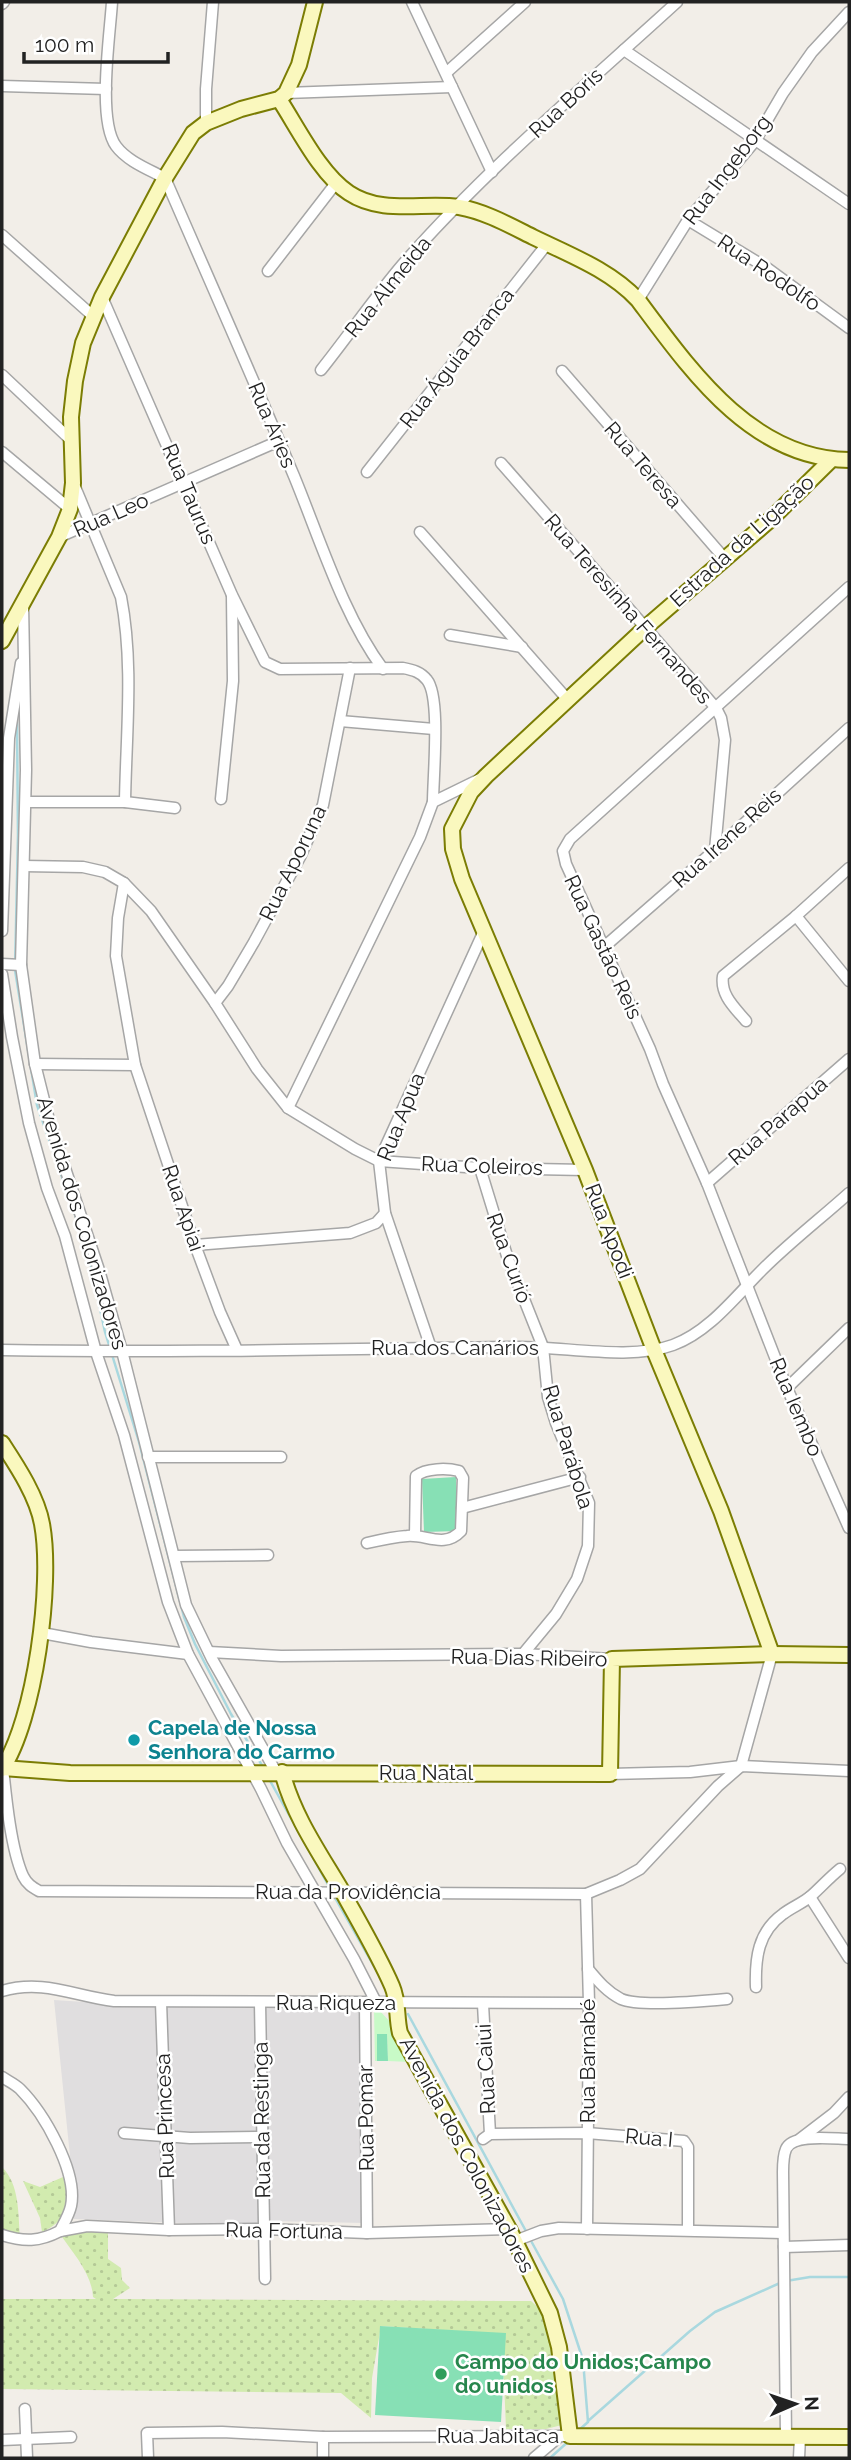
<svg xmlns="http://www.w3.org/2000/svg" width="851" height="2460" viewBox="0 0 851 2460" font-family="Raleway,sans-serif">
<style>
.residential{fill:#e0dedf}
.grass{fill:url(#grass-dots)}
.park{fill:#c8fac7}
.pitch{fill:#87e0b5}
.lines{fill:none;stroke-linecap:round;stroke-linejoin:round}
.stream{stroke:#a9d8df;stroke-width:2.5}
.street-casing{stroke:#a6a6a6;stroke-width:13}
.secondary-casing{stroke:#7b7d04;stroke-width:18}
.street{stroke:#fff;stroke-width:10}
.secondary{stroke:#faf8be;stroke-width:14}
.culture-dot{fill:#0f9aa8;stroke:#fff;stroke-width:2.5}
.leisure-dot{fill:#2e9e5b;stroke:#fff;stroke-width:2.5}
.labels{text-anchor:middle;stroke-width:5;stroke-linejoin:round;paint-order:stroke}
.street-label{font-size:21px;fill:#222;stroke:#fff}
.culture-label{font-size:21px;font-weight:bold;fill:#0d838f;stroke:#fff;text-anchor:start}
.leisure-label{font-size:21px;font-weight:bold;fill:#27864d;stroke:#fff;text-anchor:start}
</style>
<defs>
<pattern id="grass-dots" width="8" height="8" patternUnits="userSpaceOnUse" patternTransform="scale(1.75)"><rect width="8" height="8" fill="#d2ebaf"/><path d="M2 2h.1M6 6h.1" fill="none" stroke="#b4c996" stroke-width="1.8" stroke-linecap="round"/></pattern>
</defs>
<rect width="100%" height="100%" fill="#f2eee8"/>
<g class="residential">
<path d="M54 2000 146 2006H259L262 2226 74 2219V2195Z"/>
<path d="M364 2006 365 2223 268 2221 265 2007Z"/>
</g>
<g class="grass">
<path d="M2 2167C20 2185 18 2214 20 2237L2 2234Z"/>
<path d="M63 2177C79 2199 63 2224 42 2232L40 2218 23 2181 40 2187Z"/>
<path d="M100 2231 108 2233V2259L121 2268 122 2280 130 2288 113 2299 531 2301 542 2311 552 2337 562 2425 546 2429H506L502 2334 381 2326 372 2378 371 2418 341 2393 2 2389V2299H96L93 2297C92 2274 73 2253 60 2234Z"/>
</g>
<path class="park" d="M374 2010H379L392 2024 410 2062 388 2061 387 2034H377V2061H375Z"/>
<g class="pitch">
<path d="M456 1477 458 1531 424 1532 422 1479Z"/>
<path d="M377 2034H387L388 2061H377Z"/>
<path d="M380 2326 506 2333 501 2422 375 2415Z"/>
</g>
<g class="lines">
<g class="stream">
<path d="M17 722 18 835 15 970 37 1105 88 1252 105 1332 139 1442 184 1617 195 1644 231 1714 263 1767"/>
<path d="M269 1779 331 1890"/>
<path d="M334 1896 384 1984"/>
<path d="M408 2014 527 2233"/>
<path d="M530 2239 563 2299 583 2360 588 2422 579 2430"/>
<path d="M786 2281 810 2277H849"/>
<path d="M588 2421 690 2331 715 2312 780 2283"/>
<path d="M550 2458 570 2440"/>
</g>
<defs>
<g id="street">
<path d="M112 2C110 35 97 120 116 146 127 161 148 169 165 178 208 277 252 376 294 476 320 539 343 615 383 669"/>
<path d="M412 2 492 172"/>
<path d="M2 4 4 2"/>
<path d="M624 50 849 204"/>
<path d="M446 73 525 2"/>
<path d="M2 86 106 89"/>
<path d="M286 93 452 87"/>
<path d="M206 123V89L213 2"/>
<path d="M688 220 767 268 849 328"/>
<path d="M2 235 94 317"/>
<path d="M268 271 336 183"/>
<path d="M102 297 232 595 265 662 280 669 403 668C413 670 421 672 427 680 441 697 433 777 433 802"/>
<path d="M638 300 688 220 755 141 783 93 812 52 849 12"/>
<path d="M321 370C349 335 374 298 403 264 486 169 584 87 677 2"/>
<path d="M562 371 725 559"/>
<path d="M2 375 72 441"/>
<path d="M2 452 70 509"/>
<path d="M501 463 716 708 721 718 725 740 715 850"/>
<path d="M367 472 547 244"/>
<path d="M75 487 121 597C134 664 126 735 125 802"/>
<path d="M420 532 568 700"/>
<path d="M59 537 279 441"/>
<path d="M849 587 570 839 563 851 566 864 650 1049 663 1084 707 1183 787 1388 849 1528"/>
<path d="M23 604 26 770 21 965 35 1064 49 1120 99 1270 122 1351 186 1605 212 1659 276 1772"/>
<path d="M450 635 522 647"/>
<path d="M340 721 434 729"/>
<path d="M221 799 233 681 232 596"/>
<path d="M26 802H125L175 808"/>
<path d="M24 866 83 867 105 872 124 883 151 911 215 1003 257 1069 288 1108 355 1149 379 1161 480 1168 585 1170"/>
<path d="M124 883 118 918 116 956 135 1065 195 1245 220 1312 237 1350"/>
<path d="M796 916 849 981"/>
<path d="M2 931 9 738 21 663"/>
<path d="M604 947 715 850 849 728"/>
<path d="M2 964 21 965"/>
<path d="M2 974 12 1037 29 1123 47 1188 65 1236 96 1352 124 1435 168 1602 188 1654 261 1789 287 1843 354 1959 377 2004"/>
<path d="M215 1003 228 986 254 942 300 857 323 805 350 668"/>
<path d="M746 1021C735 1008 720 995 723 976L796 916 849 868"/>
<path d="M35 1064 135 1065"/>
<path d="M288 1108 420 837 433 802 480 779"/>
<path d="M480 1168 508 1259 543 1347 548 1397 556 1423 589 1503 588 1546 577 1579 556 1614 523 1654"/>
<path d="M707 1183 849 1059"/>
<path d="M195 1245 350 1233 376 1223 385 1213"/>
<path d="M431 1348 385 1213 379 1161 483 933"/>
<path d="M2 1350C173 1353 344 1349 515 1347 564 1346 629 1361 673 1345 709 1332 736 1296 762 1270 789 1243 820 1219 849 1193"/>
<path d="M787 1388 849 1328"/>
<path d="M148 1457H281"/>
<path d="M462 1508 580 1477"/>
<path d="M367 1543C380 1540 394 1537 407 1536 426 1534 444 1549 461 1531L463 1478 459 1471C447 1468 426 1468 416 1476L415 1536"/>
<path d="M174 1556 268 1555"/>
<path d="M42 1633 91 1642 188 1654"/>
<path d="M209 1652 281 1656 523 1654 612 1659"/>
<path d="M3 1768C6 1798 11 1849 23 1876 27 1884 32 1887 39 1891L586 1894 620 1880 640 1869 718 1786 741 1766 772 1654"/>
<path d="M610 1774 690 1772 741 1766 849 1771"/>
<path d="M586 1894 589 2003 587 2229"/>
<path d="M810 1897 849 1958"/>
<path d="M588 1969C598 1981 607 1992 621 1999 639 2007 706 2001 727 1999"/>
<path d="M756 1987C755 1958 758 1932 783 1914 792 1907 803 1903 811 1896 821 1887 829 1878 840 1869"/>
<path d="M2 1991C43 1979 74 1996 114 2001L589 2003"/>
<path d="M161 2002 169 2230"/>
<path d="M260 2003 265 2279"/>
<path d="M365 2003 367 2233"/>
<path d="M483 2004 490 2134"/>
<path d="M2 2077C8 2081 15 2084 20 2089 44 2113 78 2172 71 2206 69 2215 64 2223 60 2231 39 2242 24 2242 2 2235"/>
<path d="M124 2133 190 2138 263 2137"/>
<path d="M483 2139 490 2134 587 2133 684 2141 688 2147V2230"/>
<path d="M800 2139 834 2113 849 2097"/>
<path d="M60 2231 87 2226 169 2230 264 2229 367 2233 509 2229"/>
<path d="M515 2241 541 2231 559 2228 783 2233"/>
<path d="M784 2247 849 2245"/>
<path d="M25 2409 27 2458"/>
<path d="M786 2437 783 2172C783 2165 783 2156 786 2149 793 2133 834 2139 849 2139"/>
<path d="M2 2440 71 2437"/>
<path d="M148 2458 147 2433 222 2432 323 2437 570 2436"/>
<path d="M323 2458V2437"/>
<path d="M534 2458 560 2436"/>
<path d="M799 2458 800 2437"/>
</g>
<g id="secondary">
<path d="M279 99C298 128 320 174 349 193 382 215 423 202 459 207 484 211 511 226 533 237 570 255 610 270 638 300 691 371 752 459 849 460"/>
<path d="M2 641 59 537 70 509 73 483 71 417 75 381 83 343 102 297 165 178 193 133 206 123 241 109 279 99 286 93 299 65 315 2"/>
<path d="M2 1443C17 1466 37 1496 42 1524 53 1583 35 1720 2 1769"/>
<path d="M772 1654 721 1511 654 1350 585 1170 462 879 453 849 452 829 471 792 486 776 645 628 771 519 831 460"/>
<path d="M3 1768 70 1773 610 1774 612 1659 772 1654 849 1655"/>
<path d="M282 1772C294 1817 319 1852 342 1891 359 1922 378 1954 392 1986 399 2002 396 2017 400 2033L509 2229 550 2313 559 2347 570 2436 849 2437"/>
</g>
</defs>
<use href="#street" class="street-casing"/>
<use href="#secondary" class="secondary-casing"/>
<use href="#street" class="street"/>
<use href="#secondary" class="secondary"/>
</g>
<circle class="culture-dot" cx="134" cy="1740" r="7"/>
<circle class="leisure-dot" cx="441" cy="2374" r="7"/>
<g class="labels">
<g class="street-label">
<text transform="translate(566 103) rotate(-43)" y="7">Rua Boris</text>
<text transform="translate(727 170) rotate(-53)" y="7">Rua Ingeborg</text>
<text transform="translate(769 273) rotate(34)" y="7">Rua Rodolfo</text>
<text transform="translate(388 287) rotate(-51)" y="7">Rua Almeida</text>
<text transform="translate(457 358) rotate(-52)" y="7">Rua Águia Branca</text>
<text transform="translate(272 425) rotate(67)" y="7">Rua Áries</text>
<text transform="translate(643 465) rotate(49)" y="7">Rua Teresa</text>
<text transform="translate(189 494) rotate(67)" y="7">Rua Taurus</text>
<text transform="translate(111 515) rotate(-24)" y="7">Rua Leo</text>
<text transform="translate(742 541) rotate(-42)" y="7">Estrada da Ligação</text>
<text transform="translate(628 609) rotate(49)" y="7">Rua Teresinha Fernandes</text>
<text transform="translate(727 838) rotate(-42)" y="7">Rua Irene Reis</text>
<text transform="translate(293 863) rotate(-64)" y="7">Rua Aporuna</text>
<text transform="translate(603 947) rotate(65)" y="7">Rua Gastão Reis</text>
<text transform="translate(401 1117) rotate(-68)" y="7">Rua Apua</text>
<text transform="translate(778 1121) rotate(-41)" y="7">Rua Parapua</text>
<text transform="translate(482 1166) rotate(2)" y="7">Rua Coleiros</text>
<text transform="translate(183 1208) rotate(71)" y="7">Rua Apiai</text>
<text transform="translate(82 1223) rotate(73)" y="7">Avenida dos Colonizadores</text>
<text transform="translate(609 1231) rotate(69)" y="7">Rua Apodi</text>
<text transform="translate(509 1258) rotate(70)" y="7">Rua Curió</text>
<text x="455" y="1355">Rua dos Canários</text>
<text transform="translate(796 1407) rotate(67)" y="7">Rua Iembo</text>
<text transform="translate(568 1447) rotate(73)" y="7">Rua Parábola</text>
<text transform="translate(529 1658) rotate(1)" y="7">Rua Dias Ribeiro</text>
<text x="426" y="1780">Rua Natal</text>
<text x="348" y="1899">Rua da Providência</text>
<text x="336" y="2010">Rua Riqueza</text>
<text transform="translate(588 2061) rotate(-90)" y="7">Rua Barnabé</text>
<text transform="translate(486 2069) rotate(-93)" y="7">Rua Caiui</text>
<text transform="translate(165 2116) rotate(-92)" y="7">Rua Princesa</text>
<text transform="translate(366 2118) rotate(-91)" y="7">Rua Pomar</text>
<text transform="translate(262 2120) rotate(-91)" y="7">Rua da Restinga</text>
<text transform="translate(649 2138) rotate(5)" y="7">Rua I</text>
<text transform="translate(467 2155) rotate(62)" y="7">Avenida dos Colonizadores</text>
<text transform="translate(284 2231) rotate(1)" y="7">Rua Fortuna</text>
<text x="498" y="2443">Rua Jabitaca</text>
</g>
<g class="culture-label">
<text x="148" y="1735">Capela de Nossa<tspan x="148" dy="24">Senhora do Carmo</tspan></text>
</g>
<g class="leisure-label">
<text x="455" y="2369">Campo do Unidos;Campo<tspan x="455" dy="24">do unidos</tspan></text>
</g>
</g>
<rect width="851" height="2460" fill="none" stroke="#222222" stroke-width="7"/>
<g transform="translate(795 2404) rotate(88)" stroke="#ffffff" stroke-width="5" paint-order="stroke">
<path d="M0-5L12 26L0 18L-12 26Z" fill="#222222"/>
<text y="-10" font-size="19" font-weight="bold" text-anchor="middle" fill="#222222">N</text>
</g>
<path d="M24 52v10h144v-10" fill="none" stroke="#222222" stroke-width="3.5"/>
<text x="35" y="52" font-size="21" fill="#222222" stroke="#ffffff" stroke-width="5" paint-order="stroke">100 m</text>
</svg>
